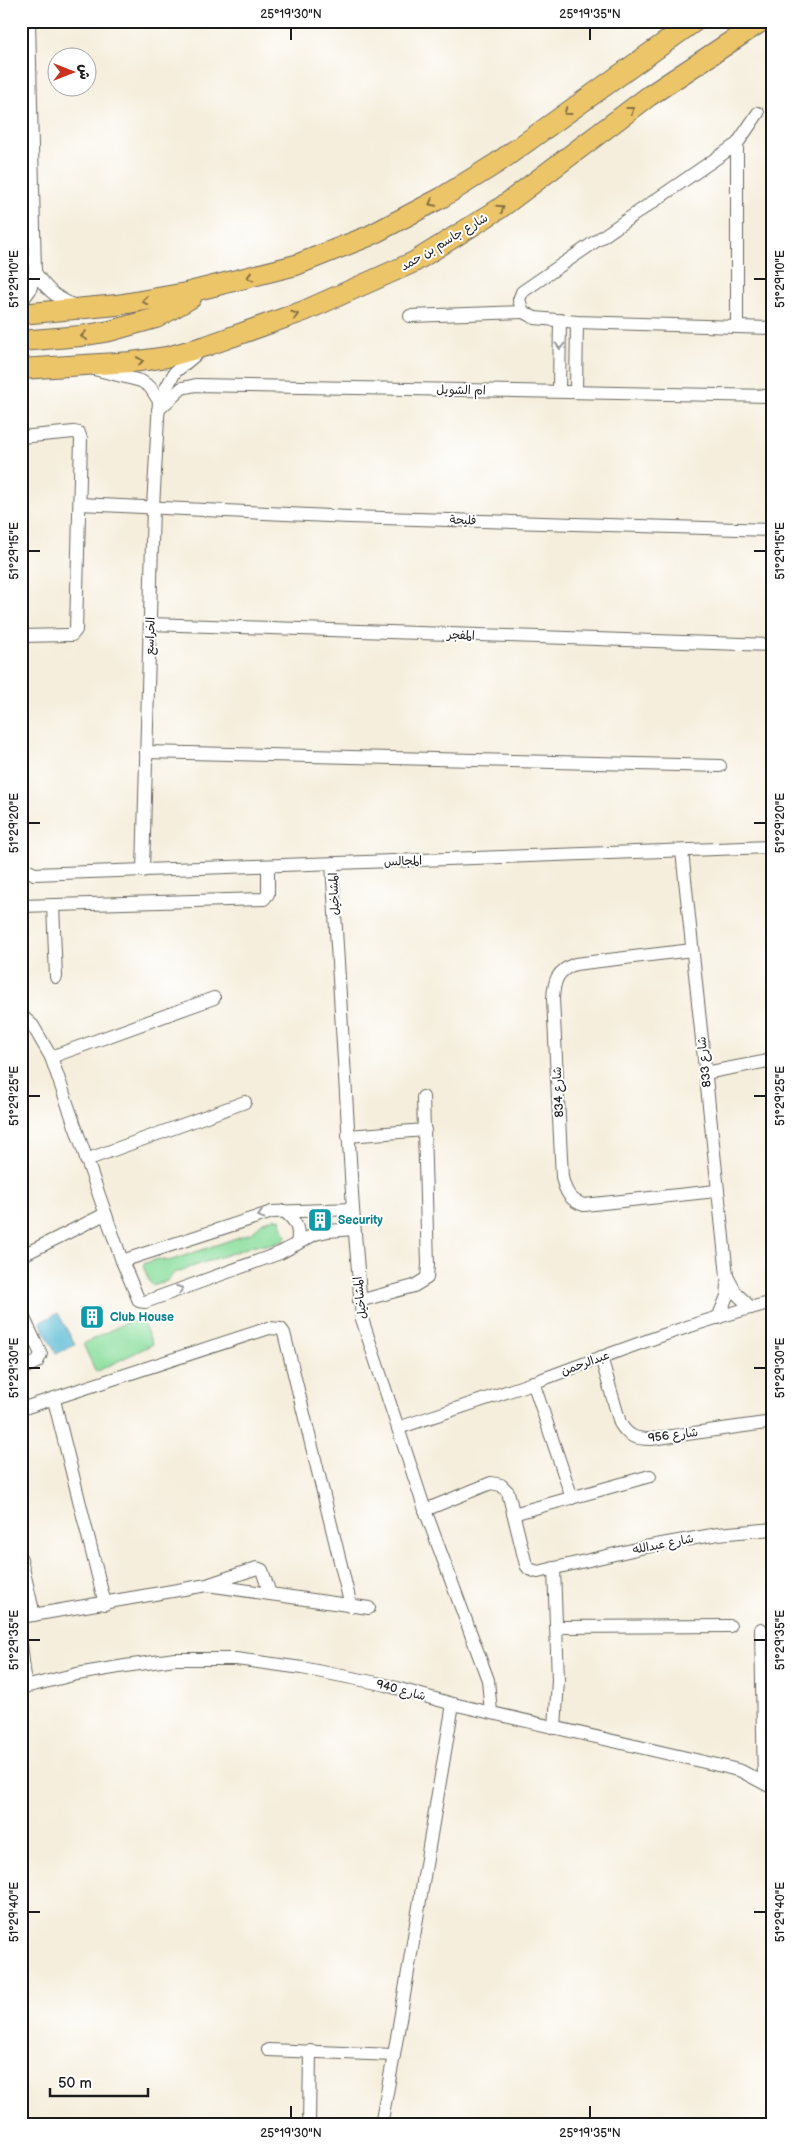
<svg xmlns="http://www.w3.org/2000/svg" width="794" height="2146" viewBox="0 0 794 2146" font-family="'Balsamiq Sans','Playpen Sans Arabic',sans-serif">
<style>
.green{fill:#8cde9e;stroke:#547d5d}
.water{fill:#52b7d1;stroke:#376a76}
.lines{fill:none;stroke-linecap:round;stroke-linejoin:round}
.street-casing{stroke:#68665f;stroke-width:14}
.primary-casing{stroke:#68665f;stroke-width:22}
.street{stroke:#fff;stroke-width:12}
.primary{stroke:#edc569;stroke-width:20}
.oneway{stroke:#847042}
.oneway2{stroke:#999}
.ticks{fill:none;stroke:#1c1c1c;stroke-width:2}
.labels{text-anchor:middle;stroke-width:4;stroke-linejoin:round;paint-order:stroke}
.street-label{font-size:12px;fill:#1c1c1c;stroke:#fff}
.culture-label{font-size:12px;font-weight:bold;fill:#0d838f;stroke:#fff;text-anchor:start}
.neatline{fill:none;stroke:#1c1c1c;stroke-width:2}
.ticks-label{font-size:12px;text-anchor:middle;fill:#1c1c1c}
</style>
<rect width="100%" height="100%" fill="#fff"/>
<filter id="ink" filterUnits="userSpaceOnUse"><feTurbulence type="fractalNoise" baseFrequency=".02" numOctaves="2"/><feDisplacementMap in="SourceGraphic" scale="10" xChannelSelector="R" yChannelSelector="G"/><feConvolveMatrix kernelMatrix="1 2 1 2 8 2 1 2 1" color-interpolation-filters="sRGB"/></filter>
<filter id="wash" filterUnits="userSpaceOnUse"><feTurbulence type="fractalNoise" baseFrequency=".0096" numOctaves="4" result="noise"/><feDisplacementMap in="SourceGraphic" scale="20" xChannelSelector="R" yChannelSelector="G"/><feGaussianBlur stdDeviation="1.12" result="paint"/><feColorMatrix in="noise" values="0 0 0 0 0 0 0 0 0 0 0 0 0 0 0 0 0 1.4 0 .05"/><feComposite in="paint" operator="in"/></filter>
<g filter="url(#wash)">
<rect width="100%" height="100%" fill="#f5eedc"/>
<g class="green">
<path d="M275 1218 280 1219 286 1237 283 1241 270 1245H255L174 1273 167 1281 153 1286 150 1283 143 1266 145 1263 158 1259 169 1261 251 1233 263 1222Z"/>
<path d="M139 1316 153 1344 96 1372 83 1344Z"/>
</g>
<path class="water" d="M58 1313 75 1345 56 1354 40 1322Z"/>
</g>
<g filter="url(#ink)">
<g class="lines">
<defs>
<g id="street">
<path d="M737 144V327L577 322 535 318 523 312 519 300 522 292 737 144 758 113"/>
<path d="M35 272C46 289 57 299 76 306"/>
<path d="M21 302 30 290 35 272 29 21"/>
<path d="M410 316 523 312"/>
<path d="M737 327 773 328"/>
<path d="M94 369 141 381 150 387 159 401"/>
<path d="M559 391 560 320"/>
<path d="M576 392 577 322"/>
<path d="M158 410 182 388 196 385 773 396"/>
<path d="M21 437 74 432 79 433 81 439 76 630 72 635H68L21 636"/>
<path d="M80 504 349 517 773 530"/>
<path d="M150 624 773 645"/>
<path d="M146 752 720 766"/>
<path d="M682 851 728 1285 727 1296 718 1318"/>
<path d="M332 864 353 1209 362 1319 425 1510 488 1680 491 1712"/>
<path d="M143 871 153 507 159 401 175 372 199 352"/>
<path d="M21 872H31L34 874 773 847"/>
<path d="M53 905 56 977"/>
<path d="M21 906 264 899 268 894V866"/>
<path d="M692 950 575 964C557 971 554 980 553 999L562 1177C565 1191 570 1201 584 1205L716 1191"/>
<path d="M21 1015 33 1026 51 1057 122 1261 139 1301 145 1302 280 1253 315 1234 328 1231 354 1229"/>
<path d="M51 1057 214 998"/>
<path d="M705 1073 773 1060"/>
<path d="M348 1136 425 1130"/>
<path d="M86 1160 245 1102"/>
<path d="M284 1211C296 1221 300 1228 297 1244"/>
<path d="M21 1256 105 1214"/>
<path d="M122 1261 272 1212 353 1209"/>
<path d="M728 1278 736 1293 751 1308"/>
<path d="M359 1301 414 1286 427 1278 428 1264 423 1097"/>
<path d="M21 1312 41 1354 37 1362 21 1369"/>
<path d="M601 1357 620 1423C628 1437 636 1439 651 1439L773 1422"/>
<path d="M533 1382 572 1498"/>
<path d="M54 1400 105 1604"/>
<path d="M21 1409 269 1328 281 1329 284 1333 351 1606"/>
<path d="M398 1428C443 1413 489 1398 535 1382 613 1353 692 1322 773 1302"/>
<path d="M425 1510 491 1483 501 1485 508 1492 526 1565 529 1569 538 1572 645 1547 718 1534 773 1529"/>
<path d="M513 1514 650 1476"/>
<path d="M21 1559 34 1615"/>
<path d="M554 1568 558 1680 555 1728"/>
<path d="M210 1584 257 1568 262 1570 270 1594"/>
<path d="M21 1617 207 1585 369 1608"/>
<path d="M557 1627 730 1626"/>
<path d="M761 1629 764 1783"/>
<path d="M21 1644 26 1686"/>
<path d="M21 1688 77 1674 125 1666 175 1659H236L302 1668 382 1684 453 1704 726 1767 741 1771 773 1788"/>
<path d="M268 2050 394 2055"/>
<path d="M309 2125 310 2051"/>
<path d="M381 2125 394 2055 453 1704"/>
</g>
<g id="primary">
<path d="M21 314 117 305 186 293 296 265 369 236 441 198 497 163 695 21"/>
<path d="M21 341 81 336 110 331 156 318 191 298"/>
<path d="M21 369 132 362 167 357 206 346 304 311 414 262 499 209 649 96 762 21"/>
</g>
</defs>
<use href="#street" class="street-casing"/>
<use href="#primary" class="primary-casing"/>
<use href="#street" class="street"/>
<use href="#primary" class="primary"/>
</g>
<defs><path id="oneway-chevron" d="M-2-3.5L2.5 0L-2 3.5" fill="none" stroke-width="1.6" stroke-linecap="round" stroke-linejoin="round" transform="scale(1.25)"/></defs>
<g class="oneway">
<use href="#oneway-chevron" transform="translate(631 110) rotate(-37)"/>
<use href="#oneway-chevron" transform="translate(567 112) rotate(144)"/>
<use href="#oneway-chevron" transform="translate(432 203) rotate(152)"/>
<use href="#oneway-chevron" transform="translate(501 208) rotate(-35)"/>
<use href="#oneway-chevron" transform="translate(250 277) rotate(165)"/>
<use href="#oneway-chevron" transform="translate(145 301) rotate(171)"/>
<use href="#oneway-chevron" transform="translate(295 315) rotate(-19)"/>
<use href="#oneway-chevron" transform="translate(84 336) rotate(172)"/>
<use href="#oneway-chevron" transform="translate(140 361) rotate(-9)"/>
</g>
<g class="oneway2">
<use href="#oneway-chevron" transform="translate(560 346) rotate(91)"/>
<use href="#oneway-chevron" transform="translate(261 1215) rotate(165)"/>
<use href="#oneway-chevron" transform="translate(180 1289) rotate(-20)"/>
</g>
</g>
<path class="ticks" d="M291 28V40M590 28V40M28 279H40M754 279H766M28 551H40M754 551H766M28 823H40M754 823H766M28 1096H40M754 1096H766M28 1368H40M754 1368H766M28 1640H40M754 1640H766M28 1912H40M754 1912H766M291 2106V2118M590 2106V2118"/>
<defs>
<symbol id="building-square" viewBox="-11 -11 22 22"><rect x="-9" y="-9" width="18" height="18" rx="4" fill="#0f9aa8" stroke="#fff"/><path d="M-4-6H4V6H1V3H-1V6H-4ZM-2.5-4.3h1.7v1.8h-1.7ZM.8-4.3h1.7v1.8H.8ZM-2.5-1h1.7V.8h-1.7ZM.8-1h1.7V.8H.8Z" fill="#fff"/></symbol>
</defs>
<g fill-rule="evenodd">
<use href="#building-square" x="306" y="1206" width="28" height="28"/>
<use href="#building-square" x="78" y="1303" width="28" height="28"/>
</g>
<g class="labels">
<g class="street-label">
<text transform="translate(444 242) rotate(-31)" y="4">شارع جاسم بن حمد</text>
<text transform="translate(461 390) rotate(1)" y="4">ام الشويل</text>
<text transform="translate(463 520) rotate(2)" y="4">فليحة</text>
<text transform="translate(461 635) rotate(2)" y="4">المفجر</text>
<text transform="translate(150 636) rotate(-88)" y="4">الخراسع</text>
<text transform="translate(403 861) rotate(-2)" y="4">المجالس</text>
<text transform="translate(334 894) rotate(-93)" y="4">المشاخيل</text>
<text transform="translate(704 1062) rotate(-96)" y="4">شارع 833</text>
<text transform="translate(558 1092) rotate(-93)" y="4">شارع 834</text>
<text transform="translate(360 1298) rotate(-97)" y="4">المشاخيل</text>
<text transform="translate(585 1363) rotate(-20)" y="4">عبدالرحمن</text>
<text transform="translate(673 1435) rotate(-7)" y="4">شارع 956</text>
<text transform="translate(663 1544) rotate(-11)" y="4">شارع عبدالله</text>
<text transform="translate(401 1690) rotate(15)" y="4">شارع 940</text>
</g>
<g class="culture-label">
<text x="338" y="1224">Security</text>
<text x="110" y="1321">Club House</text>
</g>
</g>
<rect width="794" height="2146" fill="none" stroke="#fff" stroke-width="55"/>
<g transform="translate(72 72) rotate(90)"><circle r="24" fill="#ffffff" stroke="#a4a4a4"/>
<path d="M0-4L9 19L0 12L-9 19Z" fill="#c8321e"/>
<text y="-8" font-size="14" font-weight="bold" text-anchor="middle" fill="#1c1c1c">ش</text>
</g>
<path d="M50 2088v8h98v-8" fill="none" stroke="#1c1c1c" stroke-width="2.5"/>
<text x="58" y="2088" font-size="15" fill="#1c1c1c" stroke="#ffffff" stroke-width="4" paint-order="stroke">50 m</text>
<rect x="28" y="28" width="738" height="2090" class="neatline"/>
<g class="ticks-label">
<text x="291" y="18">25°19'30"N</text>
<text x="590" y="18">25°19'35"N</text>
<text transform="translate(780 279) rotate(-90)" y="4">51°29'10"E</text>
<text transform="translate(14 279) rotate(-90)" y="4">51°29'10"E</text>
<text transform="translate(14 551) rotate(-90)" y="4">51°29'15"E</text>
<text transform="translate(780 551) rotate(-90)" y="4">51°29'15"E</text>
<text transform="translate(14 823) rotate(-90)" y="4">51°29'20"E</text>
<text transform="translate(780 823) rotate(-90)" y="4">51°29'20"E</text>
<text transform="translate(14 1096) rotate(-90)" y="4">51°29'25"E</text>
<text transform="translate(780 1096) rotate(-90)" y="4">51°29'25"E</text>
<text transform="translate(14 1368) rotate(-90)" y="4">51°29'30"E</text>
<text transform="translate(780 1368) rotate(-90)" y="4">51°29'30"E</text>
<text transform="translate(14 1640) rotate(-90)" y="4">51°29'35"E</text>
<text transform="translate(780 1640) rotate(-90)" y="4">51°29'35"E</text>
<text transform="translate(14 1912) rotate(-90)" y="4">51°29'40"E</text>
<text transform="translate(780 1912) rotate(-90)" y="4">51°29'40"E</text>
<text x="291" y="2137">25°19'30"N</text>
<text x="590" y="2137">25°19'35"N</text>
</g>
</svg>
